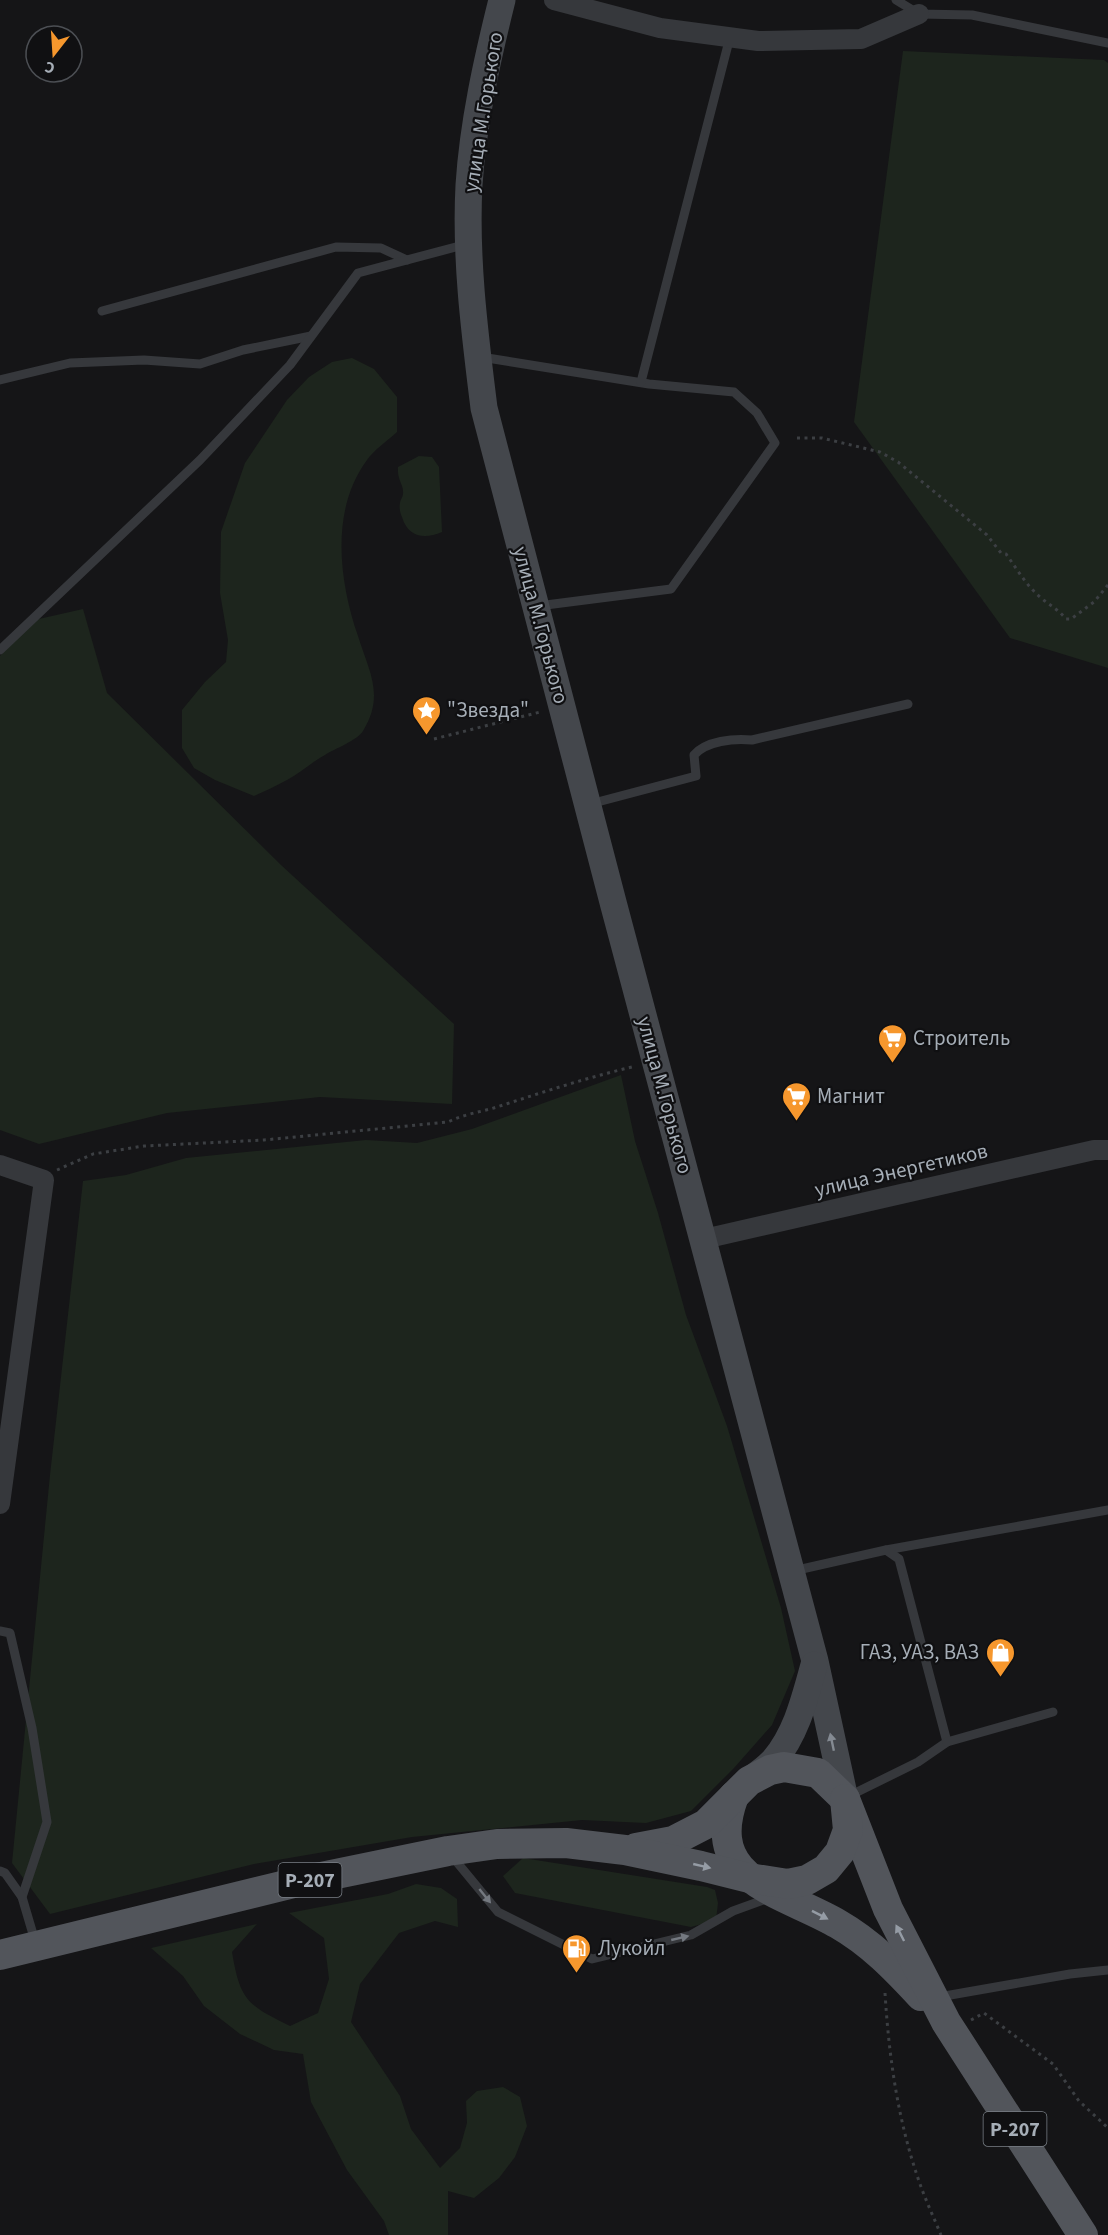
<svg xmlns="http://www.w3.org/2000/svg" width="1108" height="2235" viewBox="0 0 1108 2235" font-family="'Source Sans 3',sans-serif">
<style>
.green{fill:#1d251d}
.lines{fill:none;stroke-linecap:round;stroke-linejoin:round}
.path{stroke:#3c3f43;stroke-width:3;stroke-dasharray:3 4.5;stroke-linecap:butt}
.service{stroke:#36383c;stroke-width:9}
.minor{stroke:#36383c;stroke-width:20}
.secondary{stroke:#44474c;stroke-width:27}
.primary{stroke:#52555b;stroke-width:30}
.oneway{fill:#848a92}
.oneway2{fill:#959ca5}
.oneway3{fill:#747980}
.labels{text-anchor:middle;stroke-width:4.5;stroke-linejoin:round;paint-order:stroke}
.shield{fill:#101012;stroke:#797f86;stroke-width:1.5}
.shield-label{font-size:20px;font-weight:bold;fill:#a6aeb7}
.street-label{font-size:21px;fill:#a6aeb7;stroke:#101012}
.poi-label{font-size:21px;fill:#a6aeb7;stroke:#101012;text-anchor:start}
</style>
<rect width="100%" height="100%" fill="#151517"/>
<g class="green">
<path d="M903 51 1104 60 1108 63V668L1010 638 854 422Z"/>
<path d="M352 358 374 369 397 397V432C387 441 374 450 367 460 330 510 339 581 358 636 369 672 385 695 363 731 358 740 334 749 325 755 312 762 300 773 287 780 276 786 265 791 254 796L215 780 194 768 182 748V710L205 682 226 662 228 640 220 593 221 532 245 463 287 400 309 377 332 362Z"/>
<path d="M419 456 432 457 439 467 442 532C424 540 408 537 402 517 400 513 399 507 400 503 400 500 403 497 403 494 404 484 397 481 398 467Z"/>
<path d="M83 609 107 693 281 865 454 1024 452 1104 320 1097 167 1113 39 1144 0 1130V656L30 621Z"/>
<path d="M621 1075 635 1141 658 1213 686 1315 727 1426 781 1608 795 1671 772 1725 734 1768 691 1811 646 1823 582 1820 412 1837 254 1864 50 1914 12 1863 50 1475 83 1181 126 1175 186 1158 366 1140 417 1143 472 1129Z"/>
<path d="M523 1858 707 1887 715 1890 718 1903 716 1920 691 1927 515 1893 503 1876Z"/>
<path d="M416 1884 441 1888 457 1899 458 1927 435 1921 399 1933 360 1984 351 2022 400 2096 411 2129 440 2168 460 2148 467 2123 466 2101 477 2091 503 2087 520 2097 527 2126 515 2157 499 2178 474 2198 448 2191V2235H389L384 2221 347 2170 311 2102 303 2054 274 2050 240 2034 204 2006 183 1976 151 1948 257 1924 232 1952C240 2000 247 2005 290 2026L318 2013 329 1979 324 1938 289 1913 388 1894Z"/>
</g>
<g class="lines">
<g class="path">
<path d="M797 438H822L880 452 898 462 987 535 1001 553 1006 554C1017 569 1026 585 1040 597 1049 605 1058 609 1066 619H1071L1094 602 1108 585"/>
<path d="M434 739 540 712"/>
<path d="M57 1170 93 1154 144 1146 264 1140 448 1122C464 1114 481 1112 497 1107 543 1092 589 1077 636 1066"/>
<path d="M885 1993C889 2058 898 2122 920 2184 926 2201 934 2218 941 2235"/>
<path d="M971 2020 984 2013 1053 2064 1079 2101 1108 2128"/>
</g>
<g class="service">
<path d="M896 0 919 14 972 15 1108 43"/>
<path d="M102 311 336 247 381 248 407 260"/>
<path d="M481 357 649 384 734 392 757 413 775 443 671 589 538 606"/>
<path d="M0 380 70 363 144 360 200 364 243 350 311 336"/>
<path d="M641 382 730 37"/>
<path d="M0 650 200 460 290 365 358 273 467 244"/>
<path d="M590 804 696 776 694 755C706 741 734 738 752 740L908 704"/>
<path d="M886 1550 1108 1510"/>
<path d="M793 1571 886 1550 899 1559 947 1742 918 1762 849 1796"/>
<path d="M0 1631 10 1633 32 1728 47 1822 22 1897 35 1941"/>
<path d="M947 1742 1053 1712"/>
<path d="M451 1855 498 1912 592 1959 691 1935 733 1911 769 1898"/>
<path d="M0 1871 5 1873 22 1897"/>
<path d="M939 1997 1070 1974 1108 1970"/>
</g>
<g class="minor">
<path d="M554 0 660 28 758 41 861 39 919 14"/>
<path d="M0 1165 44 1180 0 1504"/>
<path d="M704 1239 1094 1150H1108"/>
</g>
<g class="secondary">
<path d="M502 0C487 60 473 123 469 185 465 259 475 335 484 408L614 906 815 1661 845 1799"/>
<path d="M752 1779C759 1773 768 1767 774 1760 797 1733 805 1697 814 1665"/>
</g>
<g class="primary">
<path d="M734 1796C702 1881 781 1891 838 1924 871 1943 895 1968 921 1996"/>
<path d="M636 1848 673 1841 706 1824 749 1781 770 1770 784 1767 818 1773 845 1799 888 1909 946 2022 1083 2235"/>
<path d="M0 1955 302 1881 448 1851 497 1844 566 1843 625 1850 701 1866 749 1878 788 1884 807 1880 826 1869 840 1852 848 1830 845 1799"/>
</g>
</g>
<defs><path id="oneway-solid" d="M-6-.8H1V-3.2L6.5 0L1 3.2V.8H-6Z" transform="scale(1.5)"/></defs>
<use class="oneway" href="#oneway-solid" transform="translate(832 1742) rotate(-102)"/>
<g class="oneway2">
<use href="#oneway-solid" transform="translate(702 1866) rotate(13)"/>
<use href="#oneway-solid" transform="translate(820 1915) rotate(27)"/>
<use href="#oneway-solid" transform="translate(900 1933) rotate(-117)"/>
</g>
<g class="oneway3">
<use href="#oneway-solid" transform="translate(485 1896) rotate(51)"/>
<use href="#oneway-solid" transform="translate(680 1938) rotate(-13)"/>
</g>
<defs>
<symbol id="sight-pin" viewBox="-11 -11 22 30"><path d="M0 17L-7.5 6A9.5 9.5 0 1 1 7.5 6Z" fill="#f6972d" stroke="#101012"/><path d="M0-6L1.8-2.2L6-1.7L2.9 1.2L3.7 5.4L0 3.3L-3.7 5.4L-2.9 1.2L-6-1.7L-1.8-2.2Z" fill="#fff"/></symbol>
<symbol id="supermarket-pin" viewBox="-11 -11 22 30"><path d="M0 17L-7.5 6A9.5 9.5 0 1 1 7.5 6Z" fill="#f6972d" stroke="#101012"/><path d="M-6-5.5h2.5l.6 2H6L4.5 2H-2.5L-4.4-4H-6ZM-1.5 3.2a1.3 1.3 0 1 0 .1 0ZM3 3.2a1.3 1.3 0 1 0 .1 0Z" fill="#fff"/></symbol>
<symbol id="shop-pin" viewBox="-11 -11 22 30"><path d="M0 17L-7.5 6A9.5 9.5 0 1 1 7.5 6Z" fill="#f6972d" stroke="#101012"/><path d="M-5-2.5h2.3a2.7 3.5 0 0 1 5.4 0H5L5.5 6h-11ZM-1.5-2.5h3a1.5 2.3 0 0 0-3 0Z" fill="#fff"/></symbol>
<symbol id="fuel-pin" viewBox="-11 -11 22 30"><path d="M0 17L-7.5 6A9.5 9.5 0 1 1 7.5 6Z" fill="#f6972d" stroke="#101012"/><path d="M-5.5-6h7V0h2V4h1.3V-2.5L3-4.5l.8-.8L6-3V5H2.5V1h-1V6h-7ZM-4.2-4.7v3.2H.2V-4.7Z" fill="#fff"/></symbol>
</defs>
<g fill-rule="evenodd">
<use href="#sight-pin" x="410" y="694" width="33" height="45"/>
<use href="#supermarket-pin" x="876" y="1022" width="33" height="45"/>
<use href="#supermarket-pin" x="780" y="1080" width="33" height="45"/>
<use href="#shop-pin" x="984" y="1636" width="33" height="45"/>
<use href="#fuel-pin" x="560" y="1932" width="33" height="45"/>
</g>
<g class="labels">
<g class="shield">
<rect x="278.5" y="1863" width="63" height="34" rx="4.5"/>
<rect x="983.5" y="2112" width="63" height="34" rx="4.5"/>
</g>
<g class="shield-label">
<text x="310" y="1887">Р-207</text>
<text x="1015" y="2136">Р-207</text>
</g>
<g class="street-label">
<text transform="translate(483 112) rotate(-81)" y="7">улица М.Горького</text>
<text transform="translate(541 625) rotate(75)" y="7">улица М.Горького</text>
<text transform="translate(665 1095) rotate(75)" y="7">улица М.Горького</text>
<text transform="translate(901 1170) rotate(-13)" y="7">улица Энергетиков</text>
</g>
<g class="poi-label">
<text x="447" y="717">"Звезда"</text>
<text x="913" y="1045">Строитель</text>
<text x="817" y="1103">Магнит</text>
<text x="979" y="1659" text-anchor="end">ГАЗ, УАЗ, ВАЗ</text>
<text x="598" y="1955">Лукойл</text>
</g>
</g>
<g transform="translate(54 54) rotate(197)"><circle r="28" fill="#101012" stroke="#4c4f54" stroke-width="1.5"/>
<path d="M0-4.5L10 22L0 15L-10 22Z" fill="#f6972d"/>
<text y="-9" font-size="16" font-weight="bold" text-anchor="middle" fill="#a6aeb7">С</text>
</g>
</svg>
